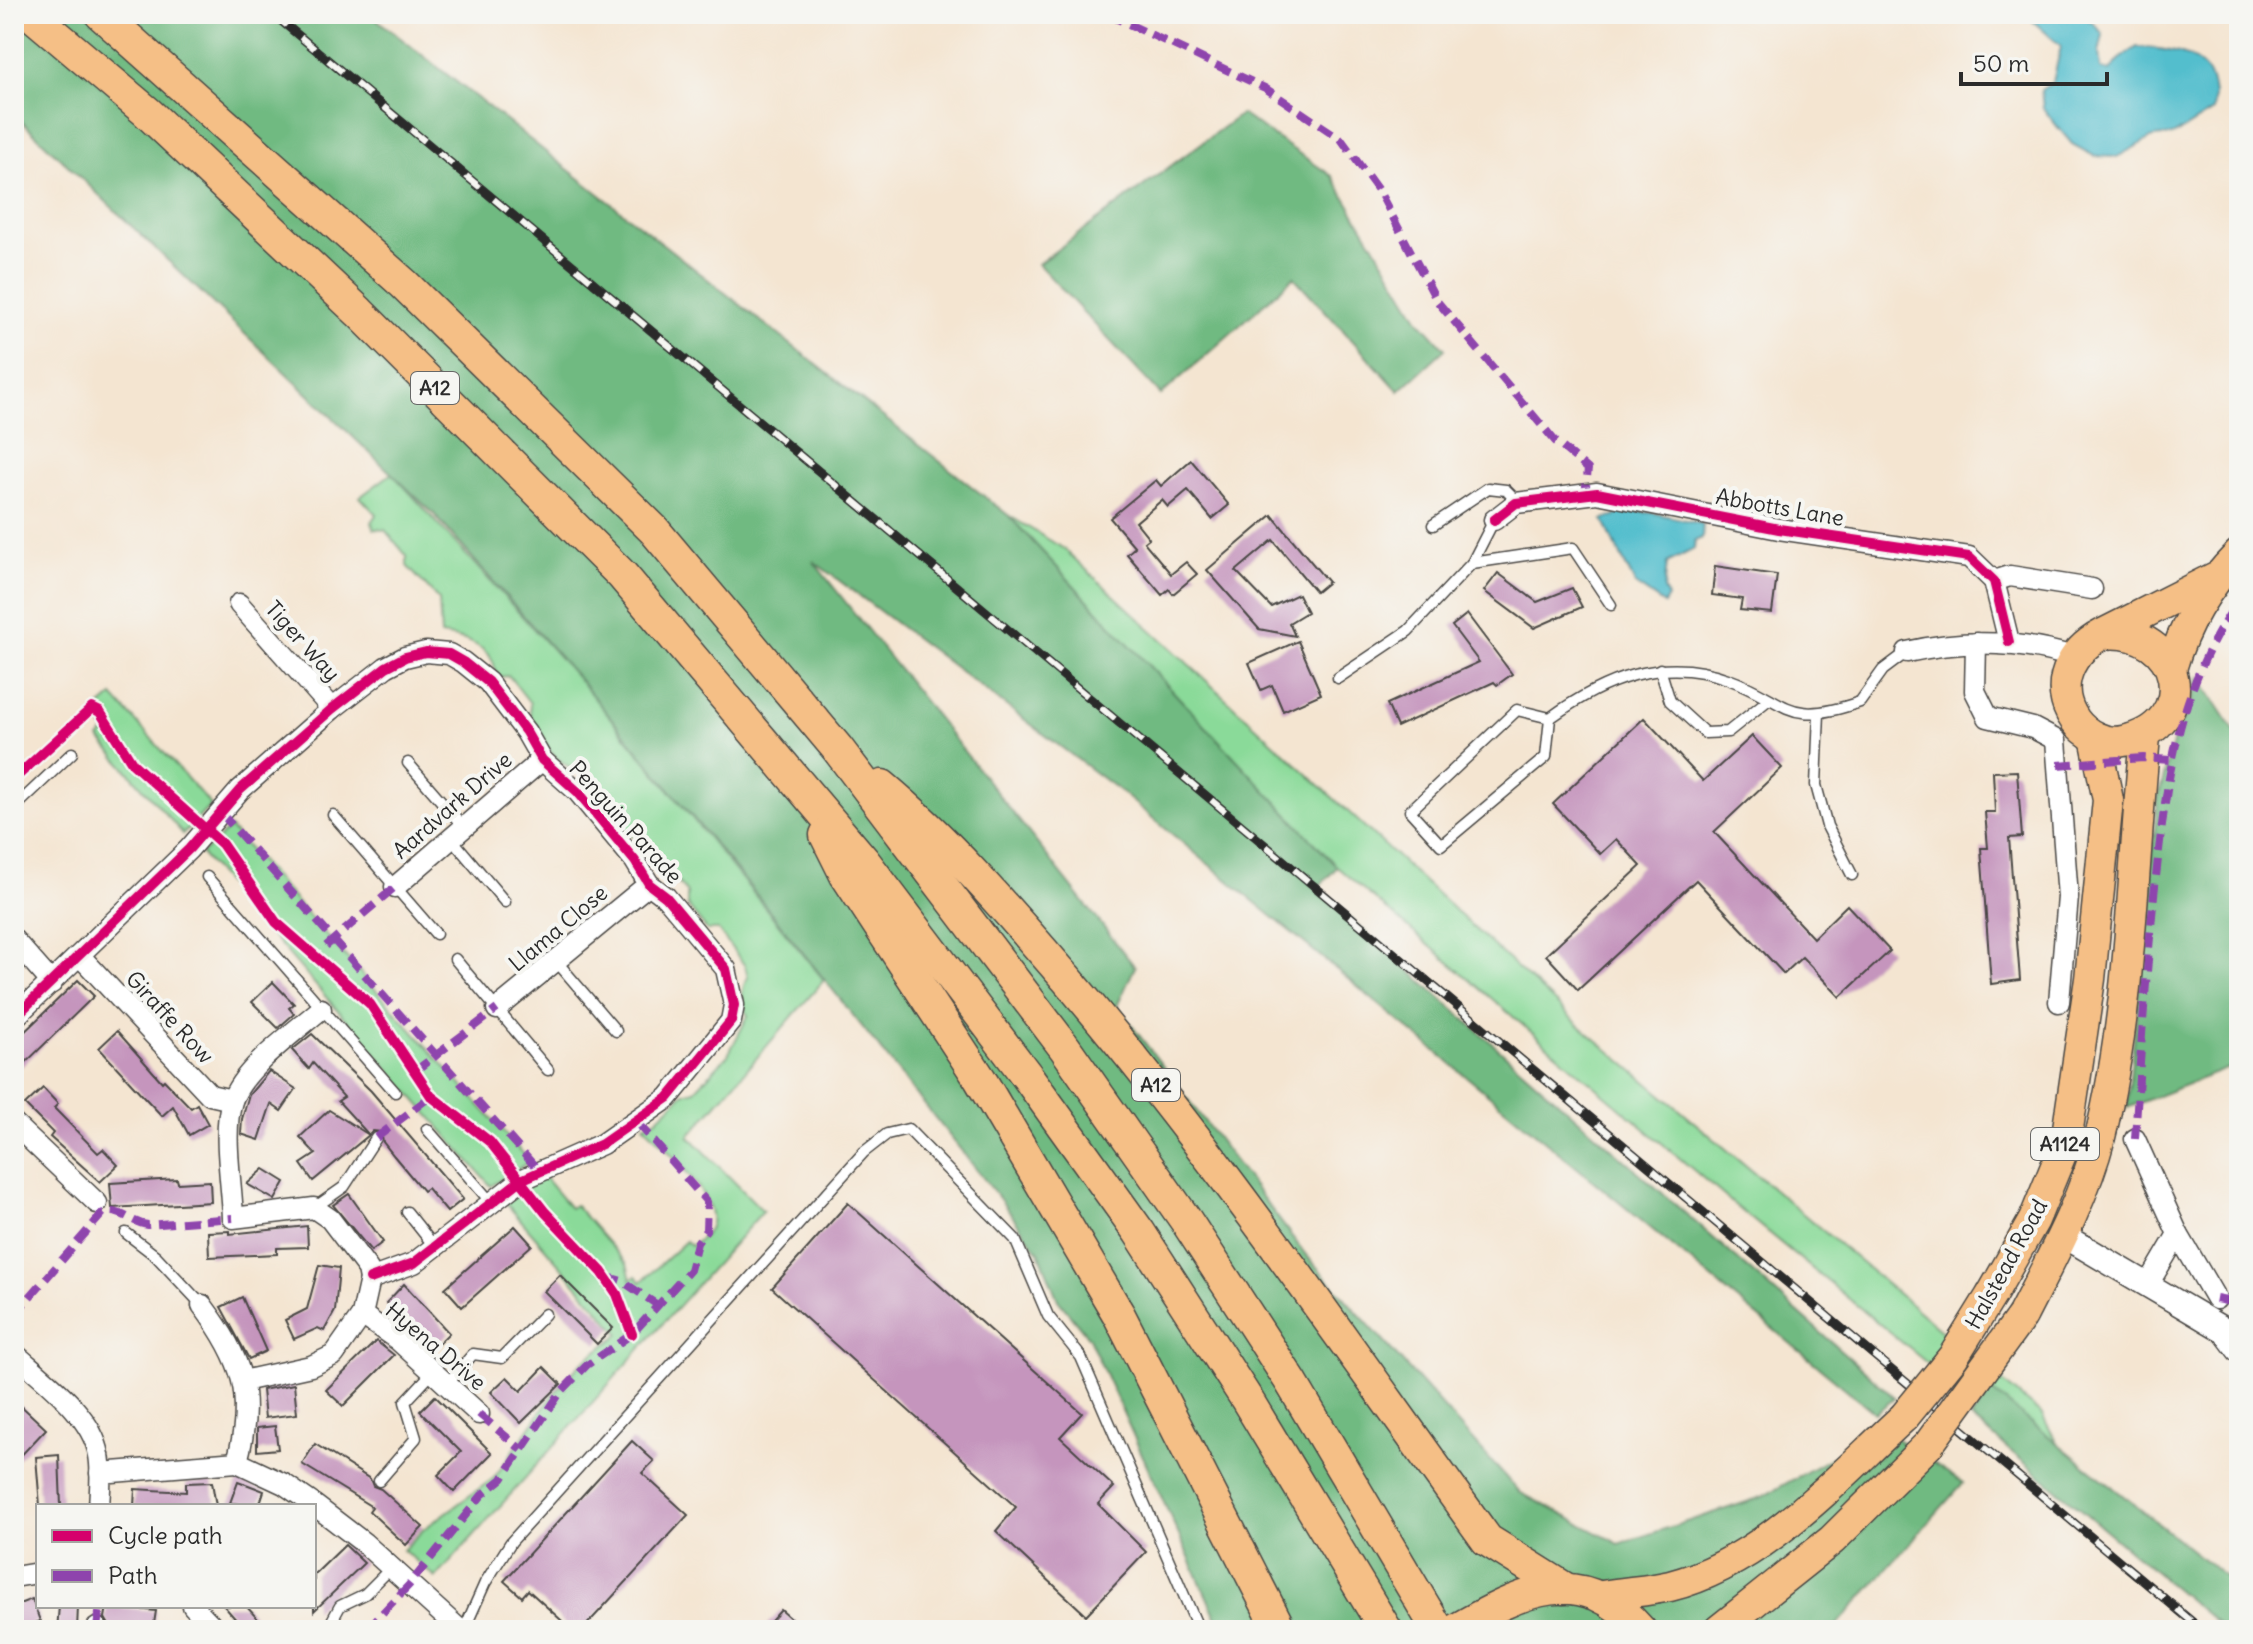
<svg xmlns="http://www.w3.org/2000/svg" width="2253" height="1644" viewBox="0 0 2253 1644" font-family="Delius,sans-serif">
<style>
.green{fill:#8ada99;stroke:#5a8262;stroke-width:2}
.forest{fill:#6fba81;stroke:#4d7256;stroke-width:2}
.water{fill:#52becd;stroke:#3e747c;stroke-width:2}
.building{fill:#c595bd}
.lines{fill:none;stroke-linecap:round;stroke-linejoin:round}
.service-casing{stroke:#494744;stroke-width:13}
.minor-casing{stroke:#494744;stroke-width:23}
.tertiary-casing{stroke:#494744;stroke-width:27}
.primary-casing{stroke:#494744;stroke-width:33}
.trunk-casing{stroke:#494744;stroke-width:35}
.service{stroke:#fff;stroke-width:10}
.minor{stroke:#fff;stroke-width:20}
.tertiary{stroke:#fff;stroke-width:24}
.primary{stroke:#f5bf86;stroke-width:30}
.trunk{stroke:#f5bf86;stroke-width:32}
.rail-casing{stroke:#2b2b2b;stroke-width:9}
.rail{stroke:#f6f6f2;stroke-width:6;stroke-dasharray:18;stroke-linecap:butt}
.primary-bridge-casing{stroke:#494744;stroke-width:33;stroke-linecap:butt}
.primary-bridge{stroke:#f5bf86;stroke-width:30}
.quiet{stroke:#8e44ad;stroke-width:8;stroke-dasharray:16 8;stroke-linecap:butt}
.cycleway-casing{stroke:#f6f6f2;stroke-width:15}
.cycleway{stroke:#d6006c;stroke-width:10}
.labels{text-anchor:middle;stroke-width:8;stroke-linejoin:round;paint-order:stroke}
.shield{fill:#f6f6f2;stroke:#686867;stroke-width:2}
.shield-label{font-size:20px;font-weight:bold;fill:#2b2b2b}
.street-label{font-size:22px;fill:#2b2b2b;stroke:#f6f6f2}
</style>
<rect width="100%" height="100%" fill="#f6f6f2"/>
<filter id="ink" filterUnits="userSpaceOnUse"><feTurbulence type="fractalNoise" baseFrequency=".0125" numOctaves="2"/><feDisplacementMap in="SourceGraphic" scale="16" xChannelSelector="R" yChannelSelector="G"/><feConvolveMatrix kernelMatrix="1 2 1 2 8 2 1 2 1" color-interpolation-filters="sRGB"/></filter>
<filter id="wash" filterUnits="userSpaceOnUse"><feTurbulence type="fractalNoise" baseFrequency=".006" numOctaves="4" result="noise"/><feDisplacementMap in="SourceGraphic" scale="32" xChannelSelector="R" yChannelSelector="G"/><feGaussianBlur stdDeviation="1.8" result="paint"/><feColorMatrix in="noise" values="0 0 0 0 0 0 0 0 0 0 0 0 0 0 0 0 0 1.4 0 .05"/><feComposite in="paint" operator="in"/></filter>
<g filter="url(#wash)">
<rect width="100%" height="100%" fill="#f4e5d1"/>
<g class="green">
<path d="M392 473 578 678 824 980 689 1136 763 1211 436 1578 403 1550 425 1528 494 1478 552 1396 581 1363 620 1334 504 1201 544 1177 570 1208 575 1205 627 1264 631 1280 636 1276 641 1282 686 1241 691 1246C699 1240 709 1234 711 1223 717 1196 662 1146 644 1125L657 1119 684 1093 695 1090 728 1055 748 1016C741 1002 740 990 748 977L745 966 718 930H707L687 905V893L641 838 630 835 610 811 611 800 589 774C560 771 527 732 530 703L509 676 499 677C494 671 496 666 492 660 481 642 460 638 441 635L439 600 407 566V556L385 530 374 529 372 522 376 514 360 497Z"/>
<path d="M1008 515 1064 549 1580 1026 2042 1415 2084 1492 1737 1207 1337 867Z"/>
<path d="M113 696 211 805 183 834 99 738 106 732 93 713Z"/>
<path d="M230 828 530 1161 491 1186 201 854Z"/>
</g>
<g class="forest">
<path d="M14 14H370L1008 515 1337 867 1317 889 1895 1398 1875 1413 1121 792 813 561 1135 967 1117 1006 1306 1255 1519 1492 1619 1544 1762 1497 1882 1429 1963 1483 1833 1630H1222L1089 1338 1058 1300 1039 1252 996 1194 756 894 578 678 433 513 14 114Z"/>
<path d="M1241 114 1332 176 1420 321 1445 349 1399 391 1294 277 1161 395 1038 264Z"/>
<path d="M2199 677 2239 738V1064L2127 1108 2158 798 2177 729 2188 713Z"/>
<path d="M1992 1391 2239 1588V1630H2225L1971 1418Z"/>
</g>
<g class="water">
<path d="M2025 14C2055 14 2086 6 2103 35L2099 53 2101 69 2110 71 2119 60 2137 47C2180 50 2221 56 2213 111L2174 135 2153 137 2117 157 2094 156 2072 144 2057 126 2043 108 2041 90 2053 82 2061 46Z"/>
<path d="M1626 511 1654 513 1703 524 1702 538 1695 541 1694 549 1667 563 1664 590 1668 597 1664 604 1635 584 1603 520Z"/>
</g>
<g id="blocks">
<g class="building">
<path d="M1191 460 1229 505 1212 519 1188 490 1168 507 1162 500 1136 522 1149 538 1144 542 1171 574 1186 562 1197 574 1173 594 1169 589 1162 595 1127 554 1135 547 1110 518 1156 480 1161 486Z"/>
<path d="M1272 515 1328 582 1316 592 1273 540 1236 571 1271 607 1298 594 1307 612 1289 623 1295 636 1259 629 1207 570Z"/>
<path d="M1715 566 1777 575 1772 613 1740 610 1742 599 1712 595Z"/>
<path d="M1498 573 1537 602 1572 588 1582 607 1534 628 1484 591Z"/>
<path d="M1467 614 1512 674 1497 685 1494 682 1397 727 1387 704 1479 662 1452 626Z"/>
<path d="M1298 641 1321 694 1283 711 1272 685 1261 690 1249 663Z"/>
<path d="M1644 718 1703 781 1752 736 1782 768 1714 832 1813 938 1847 905 1890 951 1840 997 1802 957 1784 974 1696 880 1578 990 1546 955 1641 866 1616 839 1600 854 1553 804Z"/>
<path d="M2017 771 2022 837 2009 838 2020 980 1991 984 1981 848H1988L1985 812H1995L1993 772Z"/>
<path d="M78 980 94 996 14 1074V1042Z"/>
<path d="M273 982 294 1004 289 1008 294 1014 278 1028 252 1002Z"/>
<path d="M117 1031 162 1082 164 1080 191 1108 197 1104 208 1124 189 1135 173 1106 162 1116 145 1098 99 1048Z"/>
<path d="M312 1034 371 1091 463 1199 447 1212 427 1188 423 1191 394 1156 383 1142 381 1132 373 1131 369 1135 338 1101 344 1097 313 1063 309 1069 292 1050Z"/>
<path d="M269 1071 296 1089 281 1111 271 1104 259 1140 241 1134 242 1119 249 1095Z"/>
<path d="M43 1088 58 1104 54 1108 98 1153 103 1149 118 1165 100 1182 50 1137 53 1133 25 1105Z"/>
<path d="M329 1110 369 1135 313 1181 301 1164 316 1154 300 1137Z"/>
<path d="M264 1169 285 1182 275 1200 247 1184Z"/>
<path d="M177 1179 178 1183 210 1181 211 1202 112 1208 110 1183Z"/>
<path d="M349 1194 383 1242 371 1251 333 1205Z"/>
<path d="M848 1203 1082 1413 1060 1437 1114 1487 1098 1504 1146 1552 1086 1615 996 1531 1016 1507 772 1288Z"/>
<path d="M307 1226 308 1247 277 1248V1254L209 1257 208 1232 230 1231V1234Z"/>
<path d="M515 1226 532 1245 462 1307 445 1288Z"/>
<path d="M319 1265 339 1268 335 1311 324 1331 318 1328 294 1339 285 1320 307 1309Z"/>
<path d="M560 1275 613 1328 597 1344 544 1291Z"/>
<path d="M404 1284 449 1333 431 1351 386 1303Z"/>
<path d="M242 1297 266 1351 249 1359 221 1307Z"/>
<path d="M376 1341 394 1355 343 1406 326 1390Z"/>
<path d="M544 1367 561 1384 521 1423 491 1392 507 1377 521 1391Z"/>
<path d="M294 1384 297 1414 265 1418 262 1390Z"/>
<path d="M435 1396 492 1453 454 1492 438 1475 461 1452 420 1411Z"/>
<path d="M14 1399 46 1429 14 1463Z"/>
<path d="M275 1426 278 1449 257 1451V1428Z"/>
<path d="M632 1441 654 1461 642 1473 688 1515 582 1630H572L528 1590 522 1597 504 1581Z"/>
<path d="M315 1444 370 1479 373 1486 381 1489 423 1527 406 1545 369 1511 372 1507 302 1464Z"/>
<path d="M59 1455 61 1506H40L36 1457Z"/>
<path d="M238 1481 264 1491 259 1506 230 1503Z"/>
<path d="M212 1482 216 1506H134L135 1489 186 1492V1483Z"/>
<path d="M345 1545 364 1563 314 1611V1575Z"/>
<path d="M32 1599 40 1621 14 1630V1606Z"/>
<path d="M59 1606H78L77 1630H57Z"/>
<path d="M107 1606 156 1611 153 1630 109 1625 105 1618Z"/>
<path d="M224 1606H246L268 1630H245Z"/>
<path d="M781 1610 804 1630H763Z"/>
</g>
</g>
</g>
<g filter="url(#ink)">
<use href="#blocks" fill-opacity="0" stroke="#494744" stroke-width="2"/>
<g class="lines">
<defs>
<g id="service">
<path d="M1433 525 1488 488 1506 490 1519 503"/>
<path d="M1472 563 1494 520"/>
<path d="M1660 669 1670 701 1705 733 1728 732 1768 700"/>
<path d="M1338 678 1408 631 1472 563 1573 548 1611 605"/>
<path d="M1819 713 1816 785 1827 826 1852 875"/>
<path d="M1550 718 1517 710 1410 811 1441 845 1546 757 1550 718C1604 679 1662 655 1728 679 1790 701 1784 728 1860 702L1883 670 1907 652"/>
<path d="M408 763 462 825"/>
<path d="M14 808 72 753"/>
<path d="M333 815 436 934"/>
<path d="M451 838 505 902"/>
<path d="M207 877 395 1092"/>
<path d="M455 959 548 1070"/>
<path d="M557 962 616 1031"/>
<path d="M427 1129 490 1201"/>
<path d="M314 1208 344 1187 376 1138"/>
<path d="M407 1212 434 1246"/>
<path d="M126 1233 156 1256 202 1305"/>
<path d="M446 1385 473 1354 502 1358 545 1314"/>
<path d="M379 1481 416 1438 405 1402 432 1373"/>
<path d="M327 1630 340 1606 365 1594 391 1568"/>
<path d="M464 1630 485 1583 511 1542 864 1152 887 1134 908 1129 1015 1239 1048 1316 1081 1357 1199 1630"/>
</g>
<g id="minor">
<path d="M1494 520 1516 503 1597 493 1779 529 1969 557 1994 581 2009 642"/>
<path d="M1994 581 2010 576 2092 589"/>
<path d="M239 604 332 709"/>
<path d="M1976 643 1975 691 1988 717 2033 728 2056 740 2068 897 2059 1002"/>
<path d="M1907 652C1964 639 2017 640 2073 657"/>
<path d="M395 887 542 760"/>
<path d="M14 940 52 983"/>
<path d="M80 956 210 1095 232 1100"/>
<path d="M497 1009 649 884"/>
<path d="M14 1018 189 849 240 790 332 709 386 667 405 657 426 652 449 654 463 662 488 682 526 732 542 760 578 792 635 861 649 884 666 897 726 969 734 1005 731 1021 668 1098 602 1144 521 1180 414 1263 370 1279"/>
<path d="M14 1124 97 1203"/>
<path d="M2135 1139 2178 1234 2149 1283"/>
<path d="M2178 1234 2216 1299"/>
<path d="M202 1305C243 1360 255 1395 237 1462"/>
<path d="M362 1315 398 1340 479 1414"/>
<path d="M14 1353C43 1379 92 1414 99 1455 102 1471 100 1489 99 1506"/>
<path d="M243 1381 311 1366 334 1355 362 1315 370 1279 368 1269 330 1219 314 1208 233 1218C232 1185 222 1131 232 1101 243 1068 295 1032 321 1009"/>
<path d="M100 1473 237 1462 284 1484 313 1504 364 1543 460 1630"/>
<path d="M14 1577 38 1573"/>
<path d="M193 1606 216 1630"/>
<path d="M97 1630V1628"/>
</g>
<path id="tertiary" d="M2063 1235 2224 1330 2239 1350"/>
<g id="primary">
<path d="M2103 634C2183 626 2203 724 2123 741 2105 745 2085 734 2075 720 2052 686 2070 651 2103 634L2216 577"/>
<path d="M2171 669C2184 624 2206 587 2239 554"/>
<path d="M1992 1294 2034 1220 2066 1142 2090 979 2108 800 2095 737"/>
<path d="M2022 1316C2051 1259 2084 1199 2100 1137 2132 1007 2132 870 2145 737"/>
<path d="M1603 1596C1625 1592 1649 1591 1670 1586 1764 1562 1835 1480 1904 1417"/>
<path d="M1454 1630C1521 1592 1581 1560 1641 1630"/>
<path d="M1719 1630 1832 1540 1929 1444"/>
</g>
<g id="trunk">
<path d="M31 14 147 112 359 312 622 575 863 860 1027 1076 1139 1232 1246 1398 1386 1630"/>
<path d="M101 14 404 284 654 530 837 748 1065 1048 1187 1222 1291 1382 1438 1630"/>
<path d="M882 786C950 843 1008 911 1066 978 1218 1156 1350 1351 1487 1540L1564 1588"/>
<path d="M826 835 846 875 980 1079 1119 1315 1280 1630"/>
</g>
</defs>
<use href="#service" class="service-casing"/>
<use href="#minor" class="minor-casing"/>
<use href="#tertiary" class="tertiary-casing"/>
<use href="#primary" class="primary-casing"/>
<use href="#trunk" class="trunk-casing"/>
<use href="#service" class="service"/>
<use href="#minor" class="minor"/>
<use href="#tertiary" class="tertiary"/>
<use href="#primary" class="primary"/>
<use href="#trunk" class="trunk"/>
<defs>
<path id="rail" d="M273 14 2202 1630"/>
</defs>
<use href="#rail" class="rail-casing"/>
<use href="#rail" class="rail"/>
<defs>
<g id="primary-bridge">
<path d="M1904 1417 1953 1357 1992 1294"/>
<path d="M1929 1444 2022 1316"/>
</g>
</defs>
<use href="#primary-bridge" class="primary-bridge-casing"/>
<use href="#primary-bridge" class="primary-bridge"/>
<g class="quiet">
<path d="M1107 14 1265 88 1341 139 1380 193 1437 301 1555 441 1588 469 1585 495"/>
<path d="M2058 765 2143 758 2171 760"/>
<path d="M221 813 539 1171"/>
<path d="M326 946 395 887"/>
<path d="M415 1071 497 1009"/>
<path d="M376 1138 431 1096"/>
<path d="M2135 1139C2140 1057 2146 976 2154 895 2166 786 2174 693 2239 600"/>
<path d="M605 1276 622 1281 659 1306"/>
<path d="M2216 1299 2232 1302 2239 1313"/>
<path d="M14 1315 103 1213C122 1208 130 1223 148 1225L233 1218"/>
<path d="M479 1414 522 1450"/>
<path d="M97 1628 100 1606"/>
<path d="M366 1630 409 1585 482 1495 502 1479 560 1393 587 1365 632 1334 690 1270 697 1243 706 1230 707 1202 635 1120"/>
</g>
<defs>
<g id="cycleway">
<path d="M1494 520 1516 503 1597 493 1779 529 1969 557 1994 581 2009 642"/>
<path d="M14 779 92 708 100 712 133 764 222 844 276 922 370 1004 431 1096 490 1142 545 1212 602 1272 617 1294 632 1334"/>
<path d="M14 1018 189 849 240 790 332 709 386 667 405 657 426 652 449 654 463 662 488 682 526 732 542 760 578 792 635 861 649 884 666 897 726 969 734 1005 731 1021 668 1098 602 1144 521 1180 414 1263 370 1279"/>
</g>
</defs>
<use href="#cycleway" class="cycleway-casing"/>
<use href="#cycleway" class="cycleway"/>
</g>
</g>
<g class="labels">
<g class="shield">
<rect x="411" y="372" width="48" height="32" rx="6"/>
<rect x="1132" y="1069" width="48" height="32" rx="6"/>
<rect x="2031" y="1128" width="68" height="32" rx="6"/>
</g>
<g class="shield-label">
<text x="435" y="395">A12</text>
<text x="1156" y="1092">A12</text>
<text x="2065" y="1151">A1124</text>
</g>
<g class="street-label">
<text transform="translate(1780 507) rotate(10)" y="8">Abbotts Lane</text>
<text transform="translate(303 641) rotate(48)" y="8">Tiger Way</text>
<text transform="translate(452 805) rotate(-41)" y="8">Aardvark Drive</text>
<text transform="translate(626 822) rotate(48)" y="8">Penguin Parade</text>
<text transform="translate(558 928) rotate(-40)" y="8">Llama Close</text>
<text transform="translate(170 1017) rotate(47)" y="8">Giraffe Row</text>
<text transform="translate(2006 1264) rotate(-61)" y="8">Halstead Road</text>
<text transform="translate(436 1346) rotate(40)" y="8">Hyena Drive</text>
</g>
</g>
<rect width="2253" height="1644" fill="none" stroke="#f6f6f2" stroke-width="48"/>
<rect x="36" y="1504" width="280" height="104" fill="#f6f6f2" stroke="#a5a5a2" stroke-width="2"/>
<rect x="52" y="1530" width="40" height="12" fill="#d6006c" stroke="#a5a5a2" stroke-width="2"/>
<text x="108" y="1544" font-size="24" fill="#2b2b2b">Cycle path</text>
<rect x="52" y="1570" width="40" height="12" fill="#8e44ad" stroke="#a5a5a2" stroke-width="2"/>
<text x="108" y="1584" font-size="24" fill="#2b2b2b">Path</text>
<path d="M1961 72v12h146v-12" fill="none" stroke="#2b2b2b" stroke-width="4"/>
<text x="1973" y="72" font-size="24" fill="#2b2b2b" stroke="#f6f6f2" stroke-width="6" paint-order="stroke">50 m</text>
</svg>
